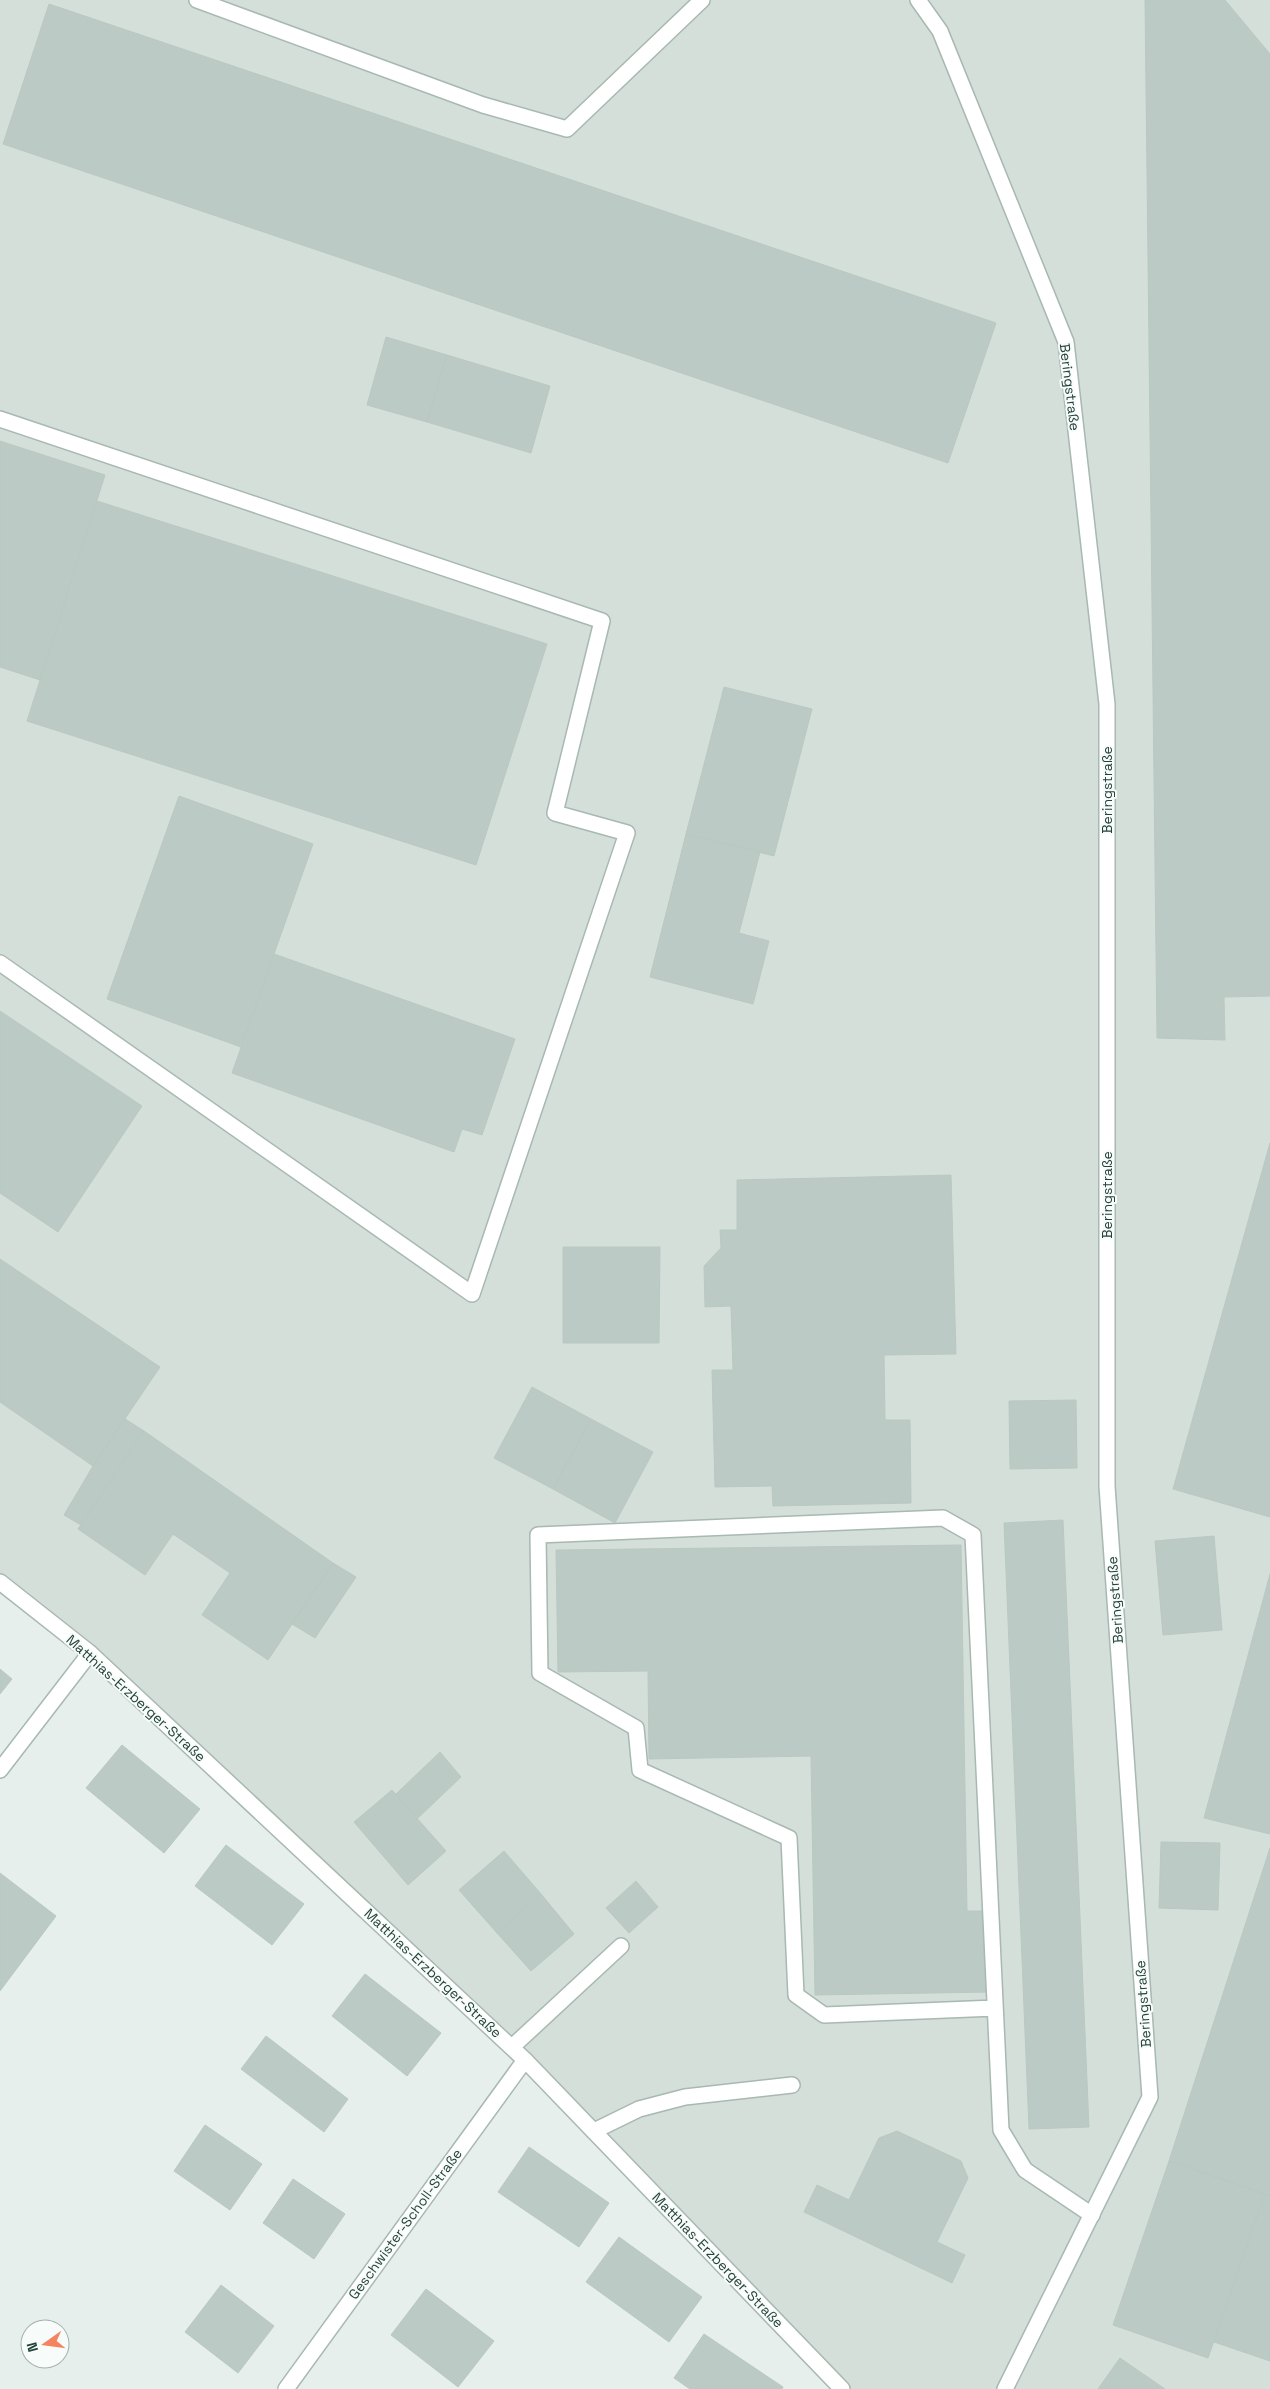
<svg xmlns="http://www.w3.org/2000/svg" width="1270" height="2389" viewBox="0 0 1270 2389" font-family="'Space Grotesk',sans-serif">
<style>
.built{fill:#d4dfda}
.building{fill:#bbcac4;stroke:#b8c9c2}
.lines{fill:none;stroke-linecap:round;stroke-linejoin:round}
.lane-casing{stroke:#a8b8b2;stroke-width:18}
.street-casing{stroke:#a8b8b2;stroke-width:18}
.lane{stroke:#fff;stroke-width:15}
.street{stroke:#fff;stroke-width:15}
.labels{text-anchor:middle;stroke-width:4;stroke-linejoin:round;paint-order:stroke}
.street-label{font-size:14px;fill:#24423a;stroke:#f7fbf9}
</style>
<rect width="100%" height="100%" fill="#e6efeb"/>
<path class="built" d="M0 0H1270V2389H842L525 2060 90 1653 0 1582Z"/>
<g class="building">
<path d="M1145 0H1225L1270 54V996L1224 997 1225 1040 1157 1038Z"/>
<path d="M49 4 996 323 948 463 3 144Z"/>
<path d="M386 337 447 355 427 422 367 405Z"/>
<path d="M447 355 550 386 531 453 427 422Z"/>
<path d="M0 441 105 475 40 680 0 667Z"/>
<path d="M97 501 547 644 476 865 27 721Z"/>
<path d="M724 687 812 709 774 856 686 834Z"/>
<path d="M179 796 313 844 241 1047 107 999Z"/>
<path d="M686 834 760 852 739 933 769 941 753 1004 650 977Z"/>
<path d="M274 954 515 1039 482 1135 462 1129 454 1152 232 1073Z"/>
<path d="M0 1011 142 1106 58 1232 0 1193Z"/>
<path d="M1270 1143V1517L1173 1489Z"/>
<path d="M951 1175 956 1354 884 1355 885 1420H910L911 1503 773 1506 772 1486 715 1487 712 1370H733L731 1306 705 1307 704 1266 721 1248 720 1230H737V1180Z"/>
<path d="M563 1247H660L659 1343H563Z"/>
<path d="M0 1259 160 1367 93 1466 0 1402Z"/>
<path d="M532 1387 591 1419 553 1489 494 1458Z"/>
<path d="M1076 1400 1077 1468 1010 1469 1009 1401Z"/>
<path d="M125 1419 144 1431 81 1525 64 1515 93 1466Z"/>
<path d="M591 1419 653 1452 615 1523 553 1489Z"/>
<path d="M144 1431 333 1563 268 1660 202 1615 230 1573 173 1534 145 1575 78 1529Z"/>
<path d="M1063 1520 1089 2127 1029 2129 1004 1523Z"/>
<path d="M1214 1536 1222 1630 1163 1635 1155 1541Z"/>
<path d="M961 1545 967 1911H989L990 1992 815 1995 811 1756 649 1759 648 1671 558 1672 556 1550Z"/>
<path d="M333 1563 356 1577 315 1638 292 1624Z"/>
<path d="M1270 1574V1834L1204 1818Z"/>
<path d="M0 1669 12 1679 0 1694Z"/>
<path d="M122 1745 200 1809 164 1853 86 1788Z"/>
<path d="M440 1752 461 1777 417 1819 396 1794Z"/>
<path d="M392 1790 446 1851 408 1885 354 1822Z"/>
<path d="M1161 1842 1220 1843 1218 1910 1159 1908Z"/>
<path d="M226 1845 304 1904 272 1945 195 1886Z"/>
<path d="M1270 1848V2196L1169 2161Z"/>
<path d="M504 1851 541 1894 497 1933 459 1890Z"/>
<path d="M0 1873 56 1916 0 1991Z"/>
<path d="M636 1881 658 1907 629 1933 606 1908Z"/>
<path d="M541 1894 574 1934 531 1971 497 1933Z"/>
<path d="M365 1974 441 2033 407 2076 332 2016Z"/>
<path d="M266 2036 348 2099 324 2132 241 2069Z"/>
<path d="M205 2125 262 2164 230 2210 174 2171Z"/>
<path d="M897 2131 961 2161 968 2178 937 2242 965 2255 952 2283 804 2212 817 2185 849 2200 879 2138Z"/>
<path d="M529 2147 609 2203 579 2247 498 2192Z"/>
<path d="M1169 2161 1265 2194 1208 2358 1113 2325Z"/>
<path d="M293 2179 345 2214 314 2259 263 2223Z"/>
<path d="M1265 2194 1270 2196V2361L1214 2342Z"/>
<path d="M619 2237 702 2297 669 2342 586 2282Z"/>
<path d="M221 2285 274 2326 238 2373 185 2332Z"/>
<path d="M426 2289 494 2341 458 2387 391 2335Z"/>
<path d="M704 2334 783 2387 782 2389H690L674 2378Z"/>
<path d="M1120 2358 1165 2389H1098Z"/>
</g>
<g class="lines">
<defs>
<g id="lane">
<path d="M197 0 483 105 567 129 702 0"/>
<path d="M0 419 602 621 555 813 627 833 472 1294 0 963"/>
<path d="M995 2008 824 2015 796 1995 789 1838 640 1770 636 1728 540 1673 538 1535 943 1518 973 1535 1001 2130 1025 2170 1092 2215"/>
<path d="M512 2047 621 1946"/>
<path d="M594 2131 639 2109 685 2097 792 2085"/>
</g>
<g id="street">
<path d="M918 0 940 31 1066 342 1107 704V1486L1150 2097 1005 2389"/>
<path d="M0 1582 90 1653 525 2060 842 2389"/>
<path d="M0 1770 90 1653"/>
<path d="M286 2389 525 2060"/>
</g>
</defs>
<use href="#lane" class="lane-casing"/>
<use href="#street" class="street-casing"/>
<use href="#lane" class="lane"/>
<use href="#street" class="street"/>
</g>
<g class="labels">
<g class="street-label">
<text transform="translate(1070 387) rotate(83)" y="5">Beringstraße</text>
<text transform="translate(1107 790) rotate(-90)" y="5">Beringstraße</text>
<text transform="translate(1107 1195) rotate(-90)" y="5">Beringstraße</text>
<text transform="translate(1115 1600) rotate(-94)" y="5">Beringstraße</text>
<text transform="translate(136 1698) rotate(42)" y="5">Matthias-Erzberger-Straße</text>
<text transform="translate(433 1973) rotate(43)" y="5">Matthias-Erzberger-Straße</text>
<text transform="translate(1143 2004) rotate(-94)" y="5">Beringstraße</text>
<text transform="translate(405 2224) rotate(-54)" y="5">Geschwister-Scholl-Straße</text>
<text transform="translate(718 2260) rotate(46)" y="5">Matthias-Erzberger-Straße</text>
</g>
</g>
<g transform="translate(45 2344) rotate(256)"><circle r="24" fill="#f7fbf9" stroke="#a3b1ad"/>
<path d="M0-4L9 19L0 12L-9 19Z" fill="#f4845f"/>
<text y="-8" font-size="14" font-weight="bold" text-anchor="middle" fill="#24423a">N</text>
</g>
</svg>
